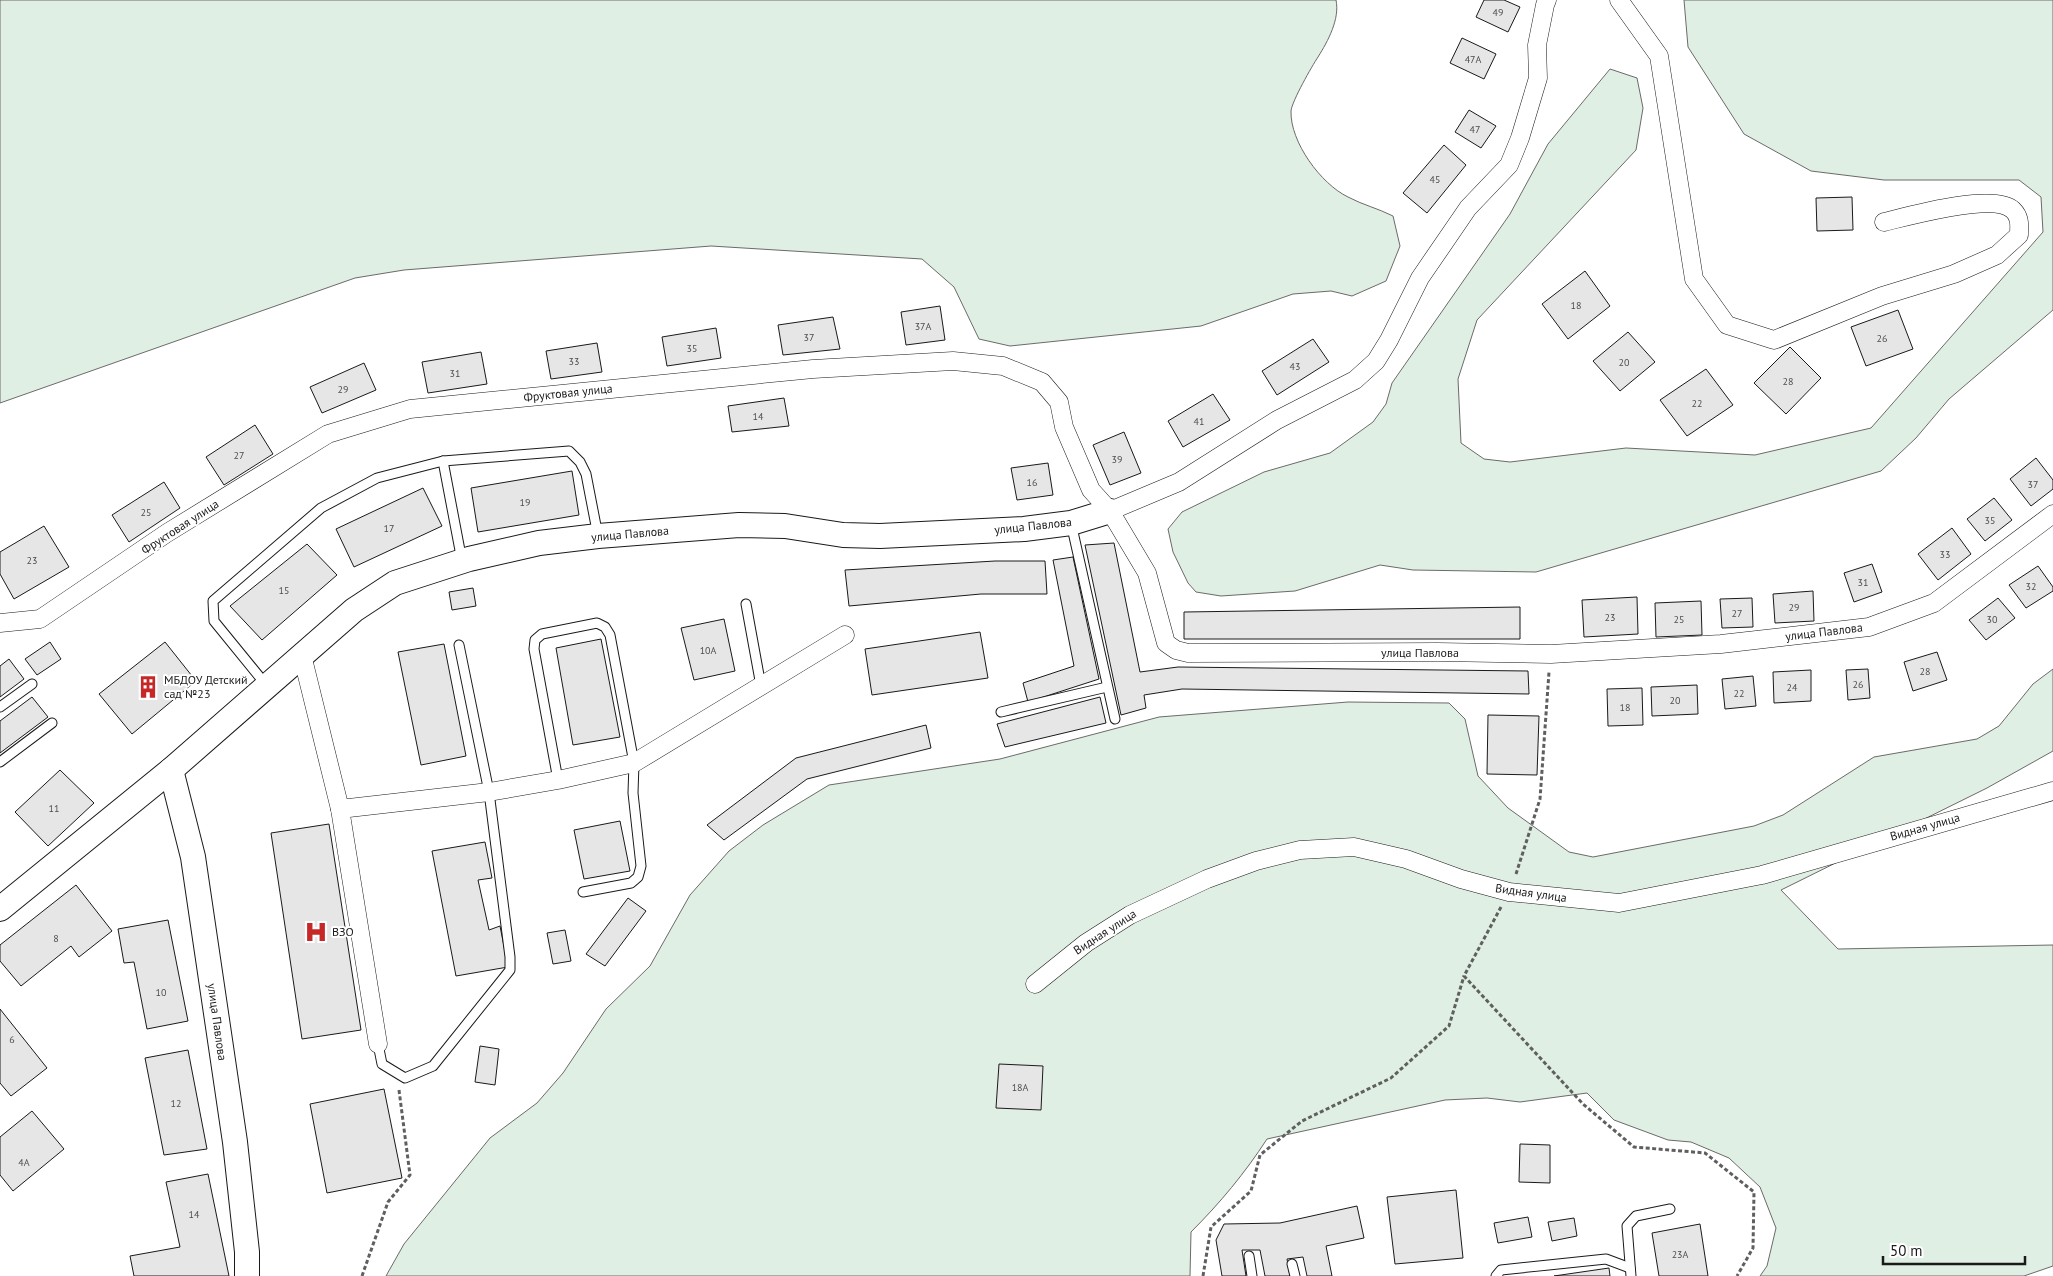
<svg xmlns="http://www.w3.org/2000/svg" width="2053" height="1276" viewBox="0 0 2053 1276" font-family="'PT Sans',sans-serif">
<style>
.green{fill:#e0efe3;stroke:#6a6a6a}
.building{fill:#e6e6e6;stroke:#1a1a1a}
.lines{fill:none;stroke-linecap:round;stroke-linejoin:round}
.lane-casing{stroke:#1a1a1a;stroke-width:11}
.street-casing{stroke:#1a1a1a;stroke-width:19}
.secondary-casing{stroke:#1a1a1a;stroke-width:26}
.path{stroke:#5f5f5f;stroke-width:3;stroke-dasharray:4 2.5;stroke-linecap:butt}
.lane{stroke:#fff;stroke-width:9}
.street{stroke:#fff;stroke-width:18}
.secondary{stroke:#fff;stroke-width:24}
.labels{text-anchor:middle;stroke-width:4;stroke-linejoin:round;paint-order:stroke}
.number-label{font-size:10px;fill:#4d4d4d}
.street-label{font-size:12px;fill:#1a1a1a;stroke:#fff}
.poi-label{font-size:12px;fill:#1a1a1a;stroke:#fff;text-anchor:start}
</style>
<rect width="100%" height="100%" fill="#fff"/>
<g class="green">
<path d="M0 0H1336C1340 19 1328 41 1318 57 1312 66 1292 101 1291 111 1290 142 1321 184 1348 197 1363 205 1377 208 1393 216L1400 246 1386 281 1352 296 1331 291 1293 294 1201 326 1010 346 979 339 954 287 922 259 711 246 404 270 355 278 0 403Z"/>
<path d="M1684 0H2053V310L1949 399 1916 438 1881 471 1536 572 1413 570 1380 565 1295 591 1221 596 1196 592 1188 583 1173 552 1168 529 1182 512 1264 472 1330 453 1373 422 1386 404 1392 383 1510 214 1548 144 1610 69 1637 78 1643 108 1636 150 1477 320 1458 379 1461 443 1484 459 1510 462 1626 448 1755 455 1871 428 2043 232 2041 197 2019 180H1884L1811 171 1744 134 1688 47Z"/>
<path d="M2053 669V751L1987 788 1781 890 1838 949 2053 945V1266L2024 1276H1760L1767 1266 1776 1228 1760 1187 1729 1158 1691 1142 1668 1140 1614 1120 1587 1093 1520 1102 1487 1098 1445 1100 1267 1139C1245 1173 1220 1203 1191 1232L1190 1276H386L404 1244 490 1138 537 1103 563 1073 606 1009 650 966 690 895 729 851 763 825 829 785 1000 759 1159 717 1348 702 1449 703 1465 719 1478 776 1508 808 1569 852 1593 857 1754 826 1783 815 1874 757 1977 739 1999 726 2033 684Z"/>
</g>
<g class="building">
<path d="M1484 0H1504L1520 7 1508 32 1476 17Z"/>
<path d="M1462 38 1496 54 1484 79 1450 63Z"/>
<path d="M1469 110 1496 126 1481 148 1455 132Z"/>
<path d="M1444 145 1466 165 1427 213 1403 193Z"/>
<path d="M1852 197 1853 230 1817 231 1816 198Z"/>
<path d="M1585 271 1610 306 1568 339 1542 304Z"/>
<path d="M940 306 945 340 906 345 901 312Z"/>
<path d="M1898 310 1913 349 1866 366 1851 327Z"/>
<path d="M833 317 840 349 783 355 778 325Z"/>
<path d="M716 328 721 358 667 366 662 337Z"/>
<path d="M1628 332 1655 362 1620 391 1593 361Z"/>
<path d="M1313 339 1329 362 1277 395 1262 371Z"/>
<path d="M597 343 602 372 551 379 546 351Z"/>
<path d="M1790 347 1821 378 1786 414 1754 383Z"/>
<path d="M481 352 487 384 428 393 422 362Z"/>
<path d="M364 363 376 390 322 413 310 387Z"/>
<path d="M1706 369 1733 405 1687 436 1660 400Z"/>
<path d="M1213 394 1230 420 1183 447 1168 421Z"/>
<path d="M784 398 789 426 732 432 728 406Z"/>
<path d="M255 425 273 454 224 485 206 457Z"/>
<path d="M1124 432 1141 473 1110 485 1093 445Z"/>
<path d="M2036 458 2053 480V489L2031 506 2010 479Z"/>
<path d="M1048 463 1053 495 1017 500 1011 468Z"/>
<path d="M572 471 579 515 478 532 471 488Z"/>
<path d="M164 482 180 508 129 542 112 515Z"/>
<path d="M423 488 442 526 354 567 336 529Z"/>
<path d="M1994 498 2012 520 1985 541 1967 519Z"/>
<path d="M44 526 69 567 14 599 0 574V552Z"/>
<path d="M1952 528 1971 554 1938 580 1918 554Z"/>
<path d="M1114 543 1140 672 1178 667 1528 671 1529 694 1182 689 1144 695 1146 708 1121 715 1085 545Z"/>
<path d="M307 544 337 575 262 640 230 606Z"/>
<path d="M1073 557 1099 679 1028 702 1023 683 1074 666 1053 560Z"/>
<path d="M995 561H1045L1047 594H981L849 606 845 570Z"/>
<path d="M1872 564 1882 592 1854 602 1844 573Z"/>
<path d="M2038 566 2053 587V591L2026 608 2009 585Z"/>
<path d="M473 588 476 606 452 610 449 592Z"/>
<path d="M1813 591 1814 621 1775 623 1773 594Z"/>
<path d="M1637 597 1638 634 1584 637 1582 600Z"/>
<path d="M1752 598 1753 627 1722 628 1720 599Z"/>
<path d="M1998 598 2015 618 1986 640 1969 620Z"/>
<path d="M1701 601 1702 635 1656 637 1655 603Z"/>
<path d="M1520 607V639H1184V612Z"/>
<path d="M724 619 735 671 694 680 681 628Z"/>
<path d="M980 632 988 678 872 695 865 649Z"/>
<path d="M601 639 620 737 573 745 556 648Z"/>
<path d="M50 642 61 659 37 675 25 659Z"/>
<path d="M165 642 196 681 132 734 99 694Z"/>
<path d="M444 644 466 756 421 765 398 652Z"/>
<path d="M1937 652 1947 680 1913 691 1904 662Z"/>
<path d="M9 659 24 679 0 697V666Z"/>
<path d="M1868 669 1870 698 1848 700 1846 670Z"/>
<path d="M1811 670V701L1774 703 1773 672Z"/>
<path d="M1753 676 1756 706 1725 709 1722 679Z"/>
<path d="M1697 685 1698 714 1652 716 1651 687Z"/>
<path d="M1642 688 1643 725 1608 726 1607 689Z"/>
<path d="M32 697 48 717 0 753V721Z"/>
<path d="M1100 697 1106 723 1005 747 997 724Z"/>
<path d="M1488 715 1539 716 1537 775 1487 774Z"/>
<path d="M926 725 931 748 807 779 724 840 707 825 796 758Z"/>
<path d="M60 770 94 803 48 846 15 812Z"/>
<path d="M620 821 630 871 584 879 574 830Z"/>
<path d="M329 824 361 1030 302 1039 271 833Z"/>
<path d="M485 842 492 878 478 880 489 930 500 926 508 967 456 976 432 851Z"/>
<path d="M76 885 112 931 79 957 71 946 21 986 0 961V945Z"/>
<path d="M628 898 646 911 605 966 586 954Z"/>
<path d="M168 920 188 1021 147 1029 134 962 124 963 118 929Z"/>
<path d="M565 930 571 961 553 964 547 933Z"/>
<path d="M0 1009 47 1068 11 1096 0 1083Z"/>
<path d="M480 1046 499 1049 495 1085 475 1082Z"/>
<path d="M188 1050 207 1149 164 1155 145 1058Z"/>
<path d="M999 1064 1043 1066 1041 1110 996 1108Z"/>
<path d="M384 1089 402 1178 327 1193 310 1104Z"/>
<path d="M32 1111 64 1149 13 1191 0 1175V1137Z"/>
<path d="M1520 1144 1550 1145V1183L1519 1182Z"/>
<path d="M208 1174 229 1276H134L130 1256 180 1247 166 1182Z"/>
<path d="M1456 1190 1463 1258 1395 1264 1387 1197Z"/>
<path d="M1357 1206 1364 1238 1326 1246 1332 1276H1307L1303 1257 1287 1259 1290 1276H1265L1260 1250H1242L1246 1276H1222L1216 1240 1224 1224 1280 1223Z"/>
<path d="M1528 1217 1532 1237 1498 1243 1494 1223Z"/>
<path d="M1574 1218 1577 1236 1552 1241 1548 1222Z"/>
<path d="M1700 1224 1708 1276H1659L1652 1233Z"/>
<path d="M1609 1268 1610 1276H1554Z"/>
</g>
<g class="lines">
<defs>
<g id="lane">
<path d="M443 461 462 561"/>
<path d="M1071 523 1115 719"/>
<path d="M746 604 761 686"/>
<path d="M267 686 214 621 213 601 321 508 377 478 443 461 569 451 580 462 586 474 598 536"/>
<path d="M0 707 32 684"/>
<path d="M1001 712 1107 687"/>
<path d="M0 762 52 723"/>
<path d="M558 780 534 649 535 640 542 634 597 623 605 627 610 635 634 763 633 793 641 866 638 877 631 883 583 892"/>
<path d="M378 1044 382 1064 405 1078 433 1066 510 970V957L489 792 459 645"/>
<path d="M1249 1256 1252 1276"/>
<path d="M1292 1264 1295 1276"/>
<path d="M1496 1276 1501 1270 1606 1259 1630 1268"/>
<path d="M1631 1276 1627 1226 1636 1216 1670 1209"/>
</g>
<g id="street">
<path d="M1619 0 1659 56 1694 279 1727 325 1774 340 1882 296 1954 274 1997 255 2019 235C2019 226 2021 218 2013 210 1994 192 1909 216 1884 222"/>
<path d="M1110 511 1179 482 1277 420 1355 380 1376 361 1389 340 1420 278 1468 208 1509 165 1520 138 1538 78 1537 45 1545 5 1547 0"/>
<path d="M0 623 40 619 167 533 328 434 410 409 813 369 953 361 1003 366 1042 382 1059 402 1064 427 1091 490 1110 511 1147 573 1166 643 1176 650 1188 653 1438 652 1551 654 1721 644 1869 627 1934 603 2053 514"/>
<path d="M302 655 340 809 489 792 558 780 634 763 845 635"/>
<path d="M340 809 378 1044"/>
<path d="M1035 984 1086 943 1130 915 1207 879 1256 861 1300 850 1354 847 1406 859 1461 879 1509 892 1619 903 1762 875 2053 791"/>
</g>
<g id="secondary">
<path d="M171 770 193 857 235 1142 247 1252V1276"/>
<path d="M0 909 171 770 354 610 395 583 469 559 539 543 598 536 739 525 785 526 843 535 880 536 1024 529 1071 523 1110 511"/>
</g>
</defs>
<use href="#lane" class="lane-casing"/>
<use href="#street" class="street-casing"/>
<use href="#secondary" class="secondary-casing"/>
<g class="path">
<path d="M1516 874 1540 799 1549 672"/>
<path d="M1501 907 1464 976 1583 1104 1634 1147 1705 1153 1754 1192 1753 1248 1737 1276"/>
<path d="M362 1276 388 1202 410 1175 399 1090"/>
<path d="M1203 1276 1211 1227 1251 1191 1260 1155 1302 1121 1391 1078 1449 1026 1464 976"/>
</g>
<use href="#lane" class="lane"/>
<use href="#street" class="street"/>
<use href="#secondary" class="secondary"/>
</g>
<defs>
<symbol id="building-bare" viewBox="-9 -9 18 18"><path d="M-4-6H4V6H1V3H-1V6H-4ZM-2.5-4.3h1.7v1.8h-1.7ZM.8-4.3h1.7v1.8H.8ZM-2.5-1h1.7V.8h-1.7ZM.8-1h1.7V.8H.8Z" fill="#c62828" stroke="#fff" stroke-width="2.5" paint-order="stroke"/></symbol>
<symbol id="hospital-bare" viewBox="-9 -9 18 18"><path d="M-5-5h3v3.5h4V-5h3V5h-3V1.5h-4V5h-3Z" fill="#c62828" stroke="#fff" stroke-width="2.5" paint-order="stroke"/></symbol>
</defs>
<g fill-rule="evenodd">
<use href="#building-bare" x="132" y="671" width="32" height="32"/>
<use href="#hospital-bare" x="300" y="916" width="32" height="32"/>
</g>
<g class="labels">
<g class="number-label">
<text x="1498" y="16">49</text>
<text x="1473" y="63">47А</text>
<text x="1475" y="133">47</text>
<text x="1435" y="183">45</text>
<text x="1576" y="309">18</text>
<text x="923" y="330">37А</text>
<text x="809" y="341">37</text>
<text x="1882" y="342">26</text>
<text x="692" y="352">35</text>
<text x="574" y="365">33</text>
<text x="1624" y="366">20</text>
<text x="1295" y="370">43</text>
<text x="455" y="377">31</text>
<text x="1788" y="385">28</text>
<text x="343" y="393">29</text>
<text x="1697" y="407">22</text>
<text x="758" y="420">14</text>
<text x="1199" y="425">41</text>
<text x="239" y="459">27</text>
<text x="1117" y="463">39</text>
<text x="1032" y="486">16</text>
<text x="2033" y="488">37</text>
<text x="525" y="506">19</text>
<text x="146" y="516">25</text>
<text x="1990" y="524">35</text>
<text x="389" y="532">17</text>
<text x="1945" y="558">33</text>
<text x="32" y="564">23</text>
<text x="1863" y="586">31</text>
<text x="2031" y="590">32</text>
<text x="284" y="594">15</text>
<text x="1794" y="611">29</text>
<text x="1737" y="617">27</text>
<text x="1610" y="621">23</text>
<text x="1679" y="623">25</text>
<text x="1992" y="623">30</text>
<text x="708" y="654">10А</text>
<text x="1925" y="675">28</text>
<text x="1858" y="688">26</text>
<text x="1792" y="691">24</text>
<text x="1739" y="697">22</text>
<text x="1675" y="704">20</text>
<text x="1625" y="711">18</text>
<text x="54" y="812">11</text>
<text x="56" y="942">8</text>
<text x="161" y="996">10</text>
<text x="12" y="1043">6</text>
<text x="1020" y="1091">18А</text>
<text x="176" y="1107">12</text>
<text x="24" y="1166">4А</text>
<text x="194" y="1218">14</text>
<text x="1680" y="1258">23А</text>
</g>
<g class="street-label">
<text transform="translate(568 393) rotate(-6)" y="4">Фруктовая улица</text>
<text transform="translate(1033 526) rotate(-6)" y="4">улица Павлова</text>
<text transform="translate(180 527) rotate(-33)" y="4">Фруктовая улица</text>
<text transform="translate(630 534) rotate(-5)" y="4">улица Павлова</text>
<text transform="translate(1824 632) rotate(-7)" y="4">улица Павлова</text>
<text x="1420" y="657">улица Павлова</text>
<text transform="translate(1925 827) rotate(-16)" y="4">Видная улица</text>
<text transform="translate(1531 893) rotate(8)" y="4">Видная улица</text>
<text transform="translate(1105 932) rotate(-33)" y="4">Видная улица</text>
<text transform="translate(217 1022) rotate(82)" y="4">улица Павлова</text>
</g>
<g class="poi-label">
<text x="164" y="684">МБДОУ Детский<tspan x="164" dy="14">сад №23</tspan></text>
<text x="332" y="936">ВЗО</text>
</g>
</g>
<path d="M1883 1256v8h142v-8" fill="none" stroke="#1a1a1a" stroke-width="2.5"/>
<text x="1890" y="1256" font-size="15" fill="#1a1a1a" stroke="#ffffff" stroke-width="4" paint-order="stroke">50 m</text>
</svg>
